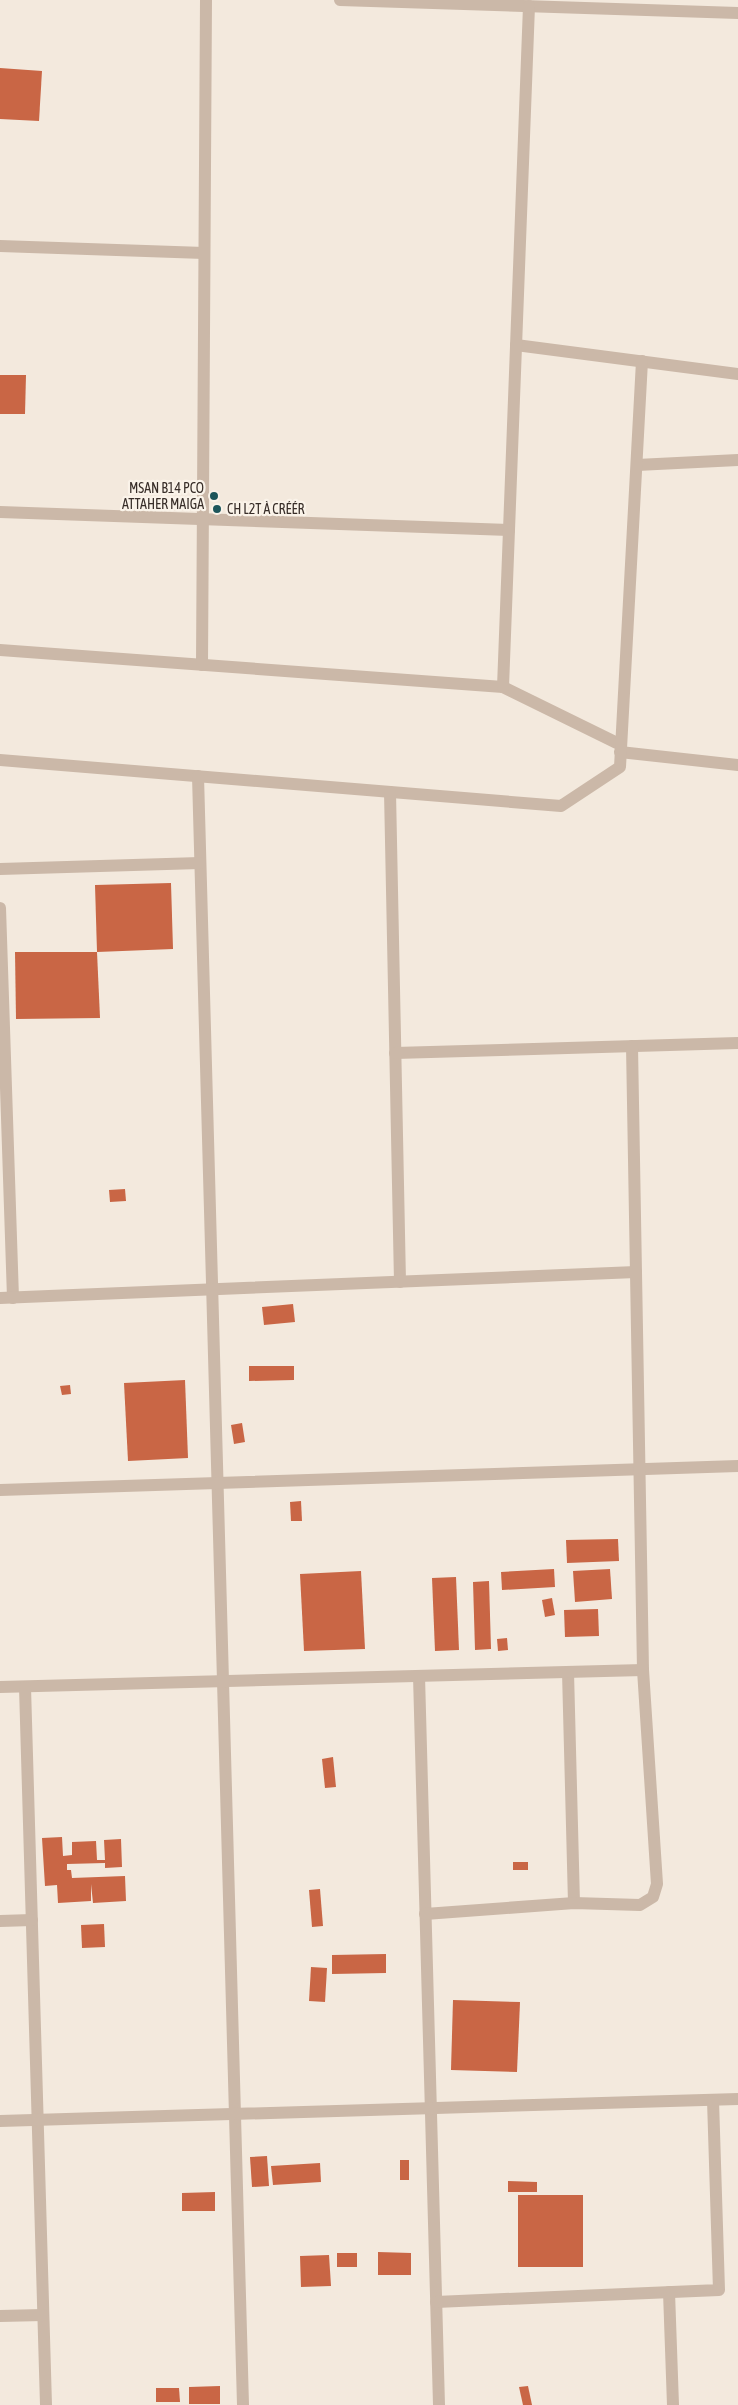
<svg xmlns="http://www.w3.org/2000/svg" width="738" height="2405" viewBox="0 0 738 2405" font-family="'Asap Condensed',sans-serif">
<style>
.building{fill:#c96645}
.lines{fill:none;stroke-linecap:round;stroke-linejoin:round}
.street{stroke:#cbb8a8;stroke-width:12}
.poi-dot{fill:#1d565b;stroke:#faf3e9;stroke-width:2}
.labels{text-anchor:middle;stroke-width:4.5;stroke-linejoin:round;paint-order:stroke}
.poi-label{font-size:14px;fill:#382e29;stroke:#faf3e9;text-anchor:end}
</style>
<rect width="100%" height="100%" fill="#f3e9dd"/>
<g class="building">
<path d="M0 68 42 71 39 121 0 119Z"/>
<path d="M0 375H26L25 414H0Z"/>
<path d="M171 883 173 949 97 952 95 885Z"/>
<path d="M15 952H97L100 1018 16 1019Z"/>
<path d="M125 1189 126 1201 110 1202 109 1190Z"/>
<path d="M293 1304 295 1322 264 1325 262 1307Z"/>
<path d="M249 1366H294V1380L249 1381Z"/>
<path d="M185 1380 188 1458 128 1461 124 1383Z"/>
<path d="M70 1385 71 1394 62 1395 60 1386Z"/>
<path d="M242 1423 245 1442 234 1444 231 1425Z"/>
<path d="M301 1501 302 1521H291L290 1502Z"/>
<path d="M618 1539 619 1561 567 1563 566 1540Z"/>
<path d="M554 1569 555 1587 502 1590 501 1572Z"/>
<path d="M610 1569 612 1599 575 1602 573 1571Z"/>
<path d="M361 1571 365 1649 304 1651 300 1574Z"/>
<path d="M456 1577 459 1650 435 1651 432 1578Z"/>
<path d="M489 1581 491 1649 475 1650 473 1582Z"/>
<path d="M552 1598 555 1615 545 1617 542 1600Z"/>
<path d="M598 1609 599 1636 565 1637 564 1610Z"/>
<path d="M507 1638 508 1650 498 1651 497 1639Z"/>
<path d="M333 1757 336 1787 325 1788 322 1759Z"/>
<path d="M62 1837 63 1856 72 1855V1842L96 1841 97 1860H105L104 1840 121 1839 122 1867 105 1868V1863L67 1864V1870H71L72 1878 125 1876 126 1901 93 1903 91 1884V1901L58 1903 57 1885 45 1886 42 1838Z"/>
<rect x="513" y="1862" width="15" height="8"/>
<path d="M320 1889 323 1926 312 1927 309 1890Z"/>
<path d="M104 1924 105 1947 82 1948 81 1925Z"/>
<path d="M386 1954V1973L332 1974V1955Z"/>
<path d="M311 1967 327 1968 325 2002 309 2001Z"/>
<path d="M453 2000 520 2002 517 2072 451 2070Z"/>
<path d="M267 2156 269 2186 252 2187 250 2157Z"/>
<rect x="400" y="2160" width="9" height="20"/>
<path d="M320 2163 321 2182 273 2185 271 2166Z"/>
<path d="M508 2181 537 2182V2192H508Z"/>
<path d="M215 2192V2211H182V2193Z"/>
<rect x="518" y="2195" width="65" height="72"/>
<path d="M378 2252 411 2253V2275H378Z"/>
<rect x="337" y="2253" width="20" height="14"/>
<path d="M329 2255 331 2286 301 2287 300 2256Z"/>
<path d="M220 2386V2404H189V2387Z"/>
<path d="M528 2386 532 2405H523L519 2387Z"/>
<path d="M156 2388H179L180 2402H156Z"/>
</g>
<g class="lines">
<g class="street">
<path d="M340 0 738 13"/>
<path d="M0 246 204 253"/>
<path d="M516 345 738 374"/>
<path d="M637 465 738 460"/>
<path d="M0 512 509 530"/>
<path d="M0 650 503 687 621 745"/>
<path d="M202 665 206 0"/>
<path d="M503 687 529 6"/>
<path d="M620 752 738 765"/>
<path d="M0 760 561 806 620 767 642 361"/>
<path d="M198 776 243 2405"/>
<path d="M390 792 400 1282"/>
<path d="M0 869 200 863"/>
<path d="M0 908 13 1298"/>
<path d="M395 1053 738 1043"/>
<path d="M0 1298 636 1272"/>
<path d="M0 1490 738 1466"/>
<path d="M568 1672 574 1903"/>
<path d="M419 1676 439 2405"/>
<path d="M0 1687 643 1670"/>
<path d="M25 1687 46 2405"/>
<path d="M425 1914 574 1903 640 1905 653 1897 657 1884 643 1670 632 1046"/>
<path d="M0 1921 32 1920"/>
<path d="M0 2121 738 2099"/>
<path d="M669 2292 673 2405"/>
<path d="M436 2302 719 2290 713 2100"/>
<path d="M0 2316 43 2315"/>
</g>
</g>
<g class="poi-dot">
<circle cx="214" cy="496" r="5"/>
<circle cx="217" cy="509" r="5"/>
</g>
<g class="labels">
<g class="poi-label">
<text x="204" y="493">MSAN B14 PCO<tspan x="204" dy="16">ATTAHER MAIGA</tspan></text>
<text x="227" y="514" text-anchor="start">CH L2T À CRÉÉR</text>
</g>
</g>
</svg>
